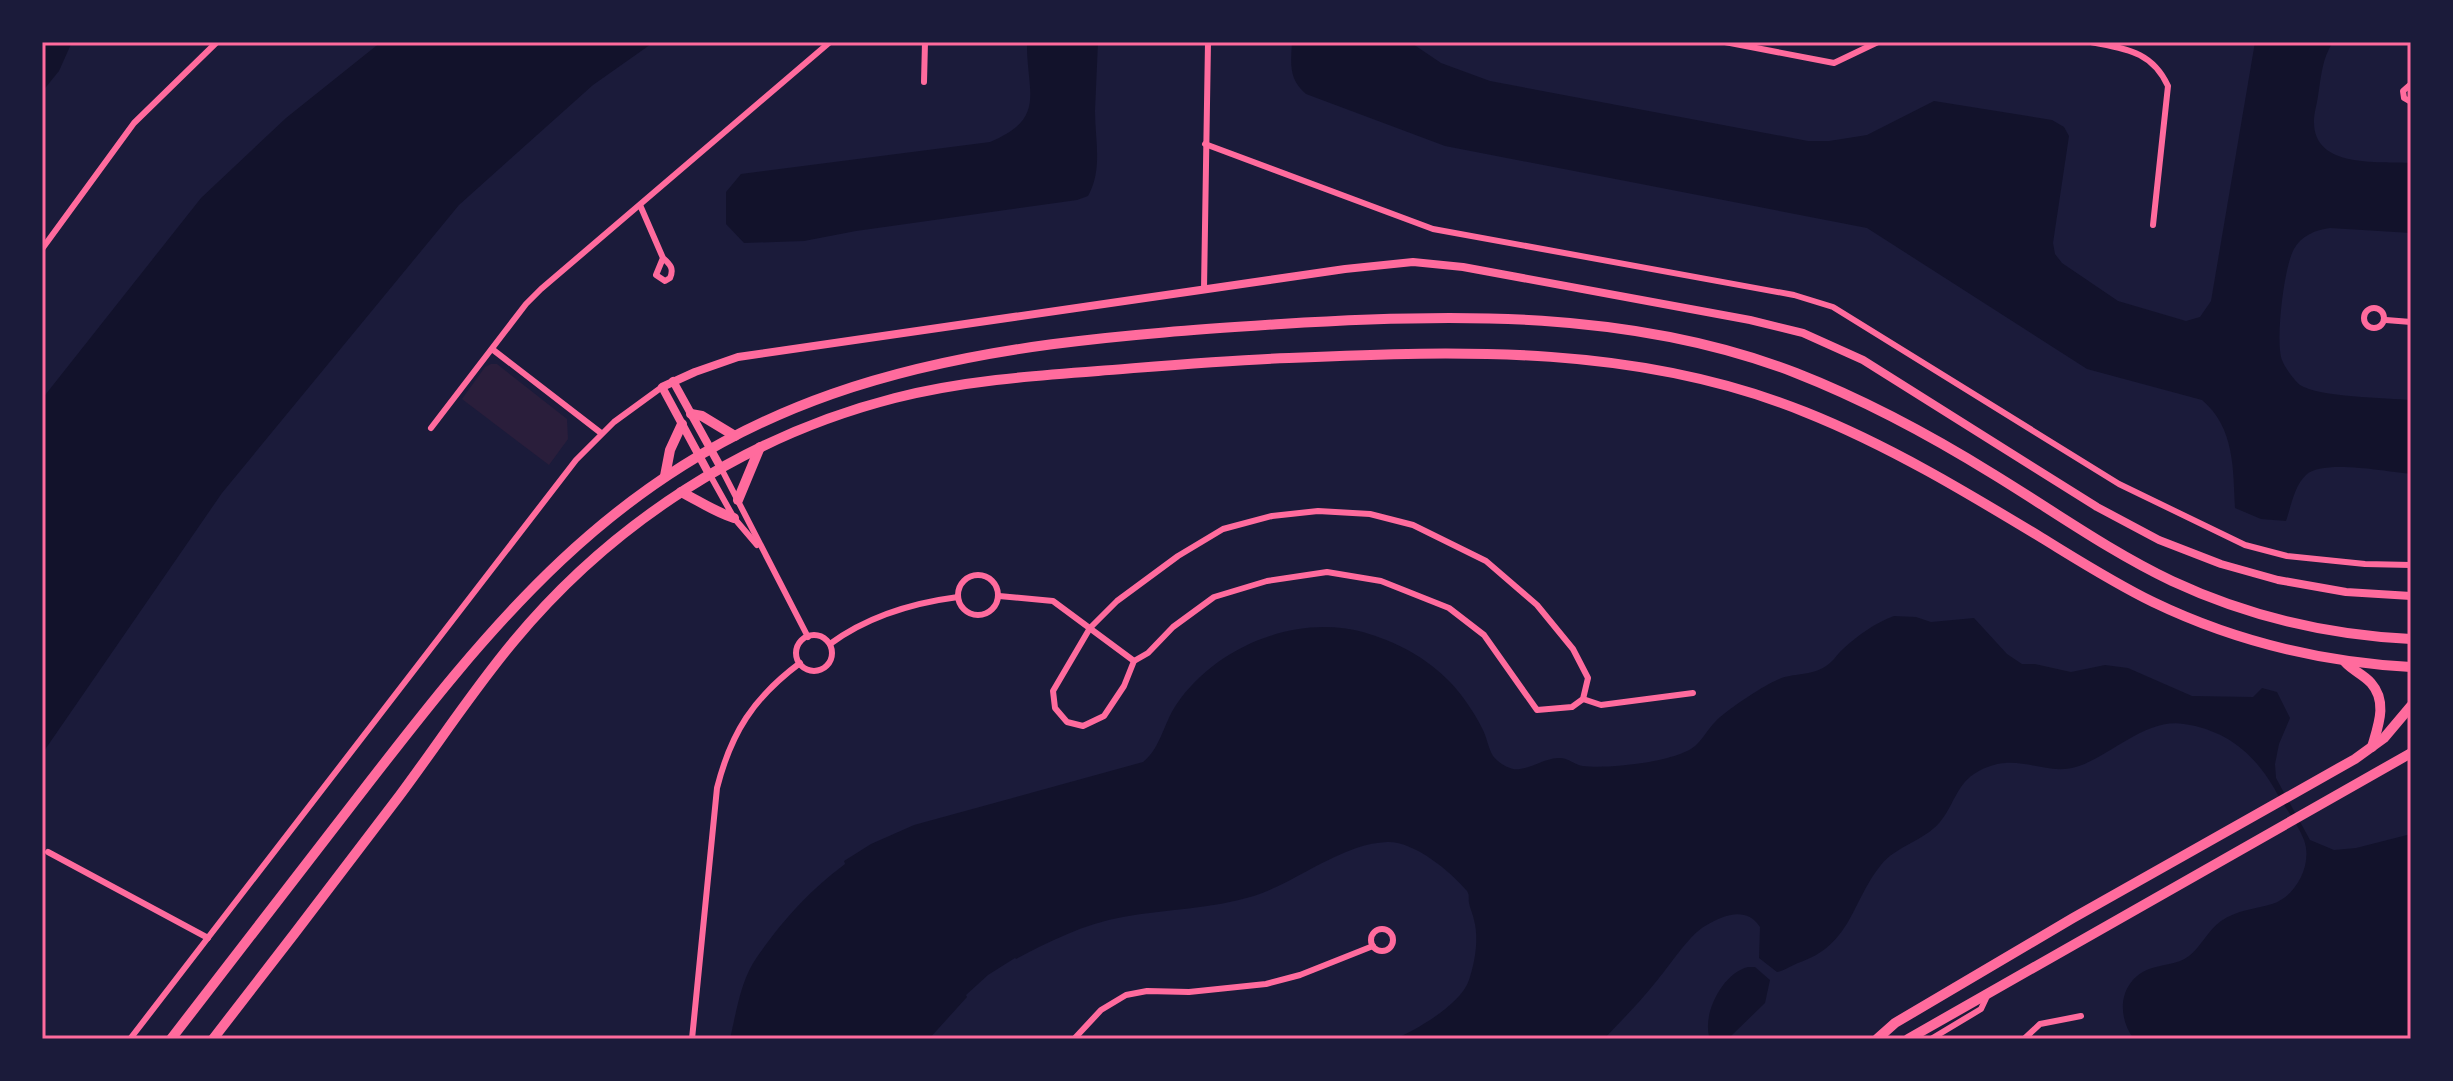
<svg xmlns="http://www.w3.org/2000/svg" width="2453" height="1081" viewBox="0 0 2453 1081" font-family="'Open Sans',sans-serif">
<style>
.green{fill:#2a1e3b}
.water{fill:#12122b}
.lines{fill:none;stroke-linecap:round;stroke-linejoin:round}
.minor{stroke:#ff6b9d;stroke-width:6}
.tertiary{stroke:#ff6b9d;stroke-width:8}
.primary{stroke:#ff6b9d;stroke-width:10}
.neatline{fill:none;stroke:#ff6b9d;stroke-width:3}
</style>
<rect width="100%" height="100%" fill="#1b1b3a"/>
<path class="green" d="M491 364H497L567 419 568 439 549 465 462 399 485 367Z"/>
<g class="water">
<path d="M42 42H72L59 71 42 92Z"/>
<path d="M381 42H654L593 85 459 205 222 493 42 754V399L201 198 286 118Z"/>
<path d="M1027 42H1098C1097 65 1096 88 1095 111 1095 140 1103 169 1088 196L1077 200 856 231 804 241 744 243 726 224V192L741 174 990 142C1048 118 1026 91 1027 42Z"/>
<path d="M1292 42H1410L1441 63 1490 81 1808 141H1829L1867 135 1934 101 2052 120 2064 127 2069 136 2053 243 2055 254 2062 263 2118 301 2186 321 2200 317 2211 301 2255 42H2333C2322 58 2321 78 2318 96 2317 104 2314 113 2314 121 2313 169 2378 161 2411 163V233L2330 228C2315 230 2301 236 2294 249 2284 266 2275 342 2282 360 2285 368 2294 380 2300 385 2318 397 2387 398 2411 400V474C2387 472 2323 459 2306 475 2294 486 2291 507 2286 521L2261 519 2235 508C2233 469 2235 428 2202 400L2087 369 1867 228 1445 146 1306 94C1288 79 1291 63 1292 42Z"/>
<path d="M1894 616 1916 617 1931 622 1974 618 2007 654 2022 664H2035L2071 672 2105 665 2128 668 2192 696 2253 697 2262 688 2277 692 2290 718 2279 744 2275 764 2276 778 2310 840 2334 850 2356 848 2411 834V1039H2134C2116 1016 2119 981 2149 969 2162 964 2177 965 2189 956 2201 947 2208 930 2221 921 2237 910 2255 909 2272 904 2296 897 2313 864 2304 840 2297 822 2283 805 2274 788 2253 752 2225 730 2184 724 2146 718 2112 755 2079 766 2043 779 2016 747 1974 774 1956 786 1953 807 1940 822 1924 841 1896 846 1881 865 1851 902 1852 945 1798 963 1790 966 1784 971 1777 972L1759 958 1760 927C1746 906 1724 915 1705 926 1689 935 1668 968 1655 983 1639 1003 1621 1021 1604 1039H1395C1418 1029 1461 1004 1469 980 1475 962 1479 939 1474 920 1473 914 1470 909 1469 903 1468 897 1470 896 1467 891 1450 871 1414 841 1387 842 1341 844 1299 881 1254 896 1211 909 1167 909 1123 917 1084 924 1050 941 1016 959L1015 958 988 975 966 995 967 997 929 1039H730C736 1013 741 979 757 957 783 920 808 892 845 864L844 861 871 844 914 825 1143 762C1160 749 1164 723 1176 705 1215 647 1295 614 1363 632 1397 642 1426 657 1451 683 1463 696 1474 712 1482 728 1487 737 1488 748 1493 756 1498 762 1505 767 1513 769 1529 771 1545 757 1560 758 1568 758 1575 765 1583 766 1609 769 1676 762 1695 746 1703 739 1708 729 1715 722 1724 712 1761 687 1775 681 1791 672 1810 677 1826 666 1833 662 1837 654 1843 649 1858 635 1875 623 1894 616Z"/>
<path d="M1748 967H1755L1770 980 1765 1003 1728 1039H1704L1709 1036C1703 1012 1723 973 1748 967Z"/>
</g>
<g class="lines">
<g class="minor">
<path d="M1725 42 1834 63 1878 42"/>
<path d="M2091 42C2126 49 2152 51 2168 86L2153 225"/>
<path d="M924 82 925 42"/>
<path d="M2411 84 2403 91 2404 98 2411 102"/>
<path d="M1205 144 1433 229 1794 295 1833 307 2119 484 2245 545 2287 556 2365 564 2411 565"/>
<path d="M640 205 663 258C671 265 674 269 670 278L665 281 656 275 663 258"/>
<path d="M42 249 134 123 217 42"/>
<path d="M1204 289 1208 42"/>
<circle cx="2374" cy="318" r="10"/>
<path d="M2386 320 2411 322"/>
<path d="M492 349 601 433"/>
<path d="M431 428 526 304 541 289 830 42"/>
<path d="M721 468 808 637"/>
<path d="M710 475 734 518 757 545"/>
<path d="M1318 511 1370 514 1413 525 1486 561 1537 605 1573 649 1588 678 1583 699 1572 707 1537 710 1484 635 1449 608 1381 581 1327 572 1267 581 1214 597 1173 627 1148 653 1134 661 1124 686 1104 716 1083 726 1067 722 1055 708 1053 691 1090 628 1117 601 1178 556 1223 529 1272 516Z"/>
<circle cx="978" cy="595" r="20"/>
<path d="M999 596 1053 601 1134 661"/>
<circle cx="814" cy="653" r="18"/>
<path d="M830 644C868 616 912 603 958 597"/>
<path d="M1583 699 1601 705 1693 693"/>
<path d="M48 852 208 938"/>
<circle cx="1382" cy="940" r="11"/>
<path d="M130 1039 576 460 614 422 662 387"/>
<path d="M692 1039 717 788C731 733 753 698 800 663"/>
<path d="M1074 1039 1101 1010 1126 995 1147 991 1189 992 1266 984 1300 975 1373 946"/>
<path d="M1931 1039 1981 1009 1988 994"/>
<path d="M2024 1039 2040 1024 2081 1016"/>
</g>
<g class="tertiary">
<path d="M673 381 721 468"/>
<path d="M709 474 662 387 695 372 738 357 1345 269 1413 262 1463 267 1750 320 1803 333 1863 360 2097 507 2159 540 2221 564 2278 580 2346 592 2411 596"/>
</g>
<g class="primary">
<path d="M691 414 702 416 735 436"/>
<path d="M665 476 670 450 682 424"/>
<path d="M681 492C699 501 715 512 734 518"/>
<path d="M738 500 760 447"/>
<path d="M2345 662C2353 671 2363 674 2371 683 2388 702 2378 726 2372 747"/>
<path d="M171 1039C232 960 293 881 354 802 492 623 610 472 832 394 975 344 1131 334 1281 324 1452 313 1634 310 1796 373 1865 400 1930 435 1993 474 2052 510 2109 551 2172 581 2247 616 2328 635 2411 639"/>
<path d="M213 1039C276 958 338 877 400 795 438 744 473 690 514 641 612 523 746 436 895 398 962 381 1030 376 1098 371 1161 366 1225 360 1289 358 1464 350 1640 345 1805 412 1888 445 1966 492 2042 538 2078 560 2114 583 2153 602 2234 641 2321 662 2411 667"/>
<path d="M1877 1039 1895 1023 2073 918 2355 759 2384 738 2411 706"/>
<path d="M1908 1039 2411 753"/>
</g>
</g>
<rect width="2453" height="1081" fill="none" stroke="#1b1b3a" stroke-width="88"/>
<rect x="44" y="44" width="2365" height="993" class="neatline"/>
</svg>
